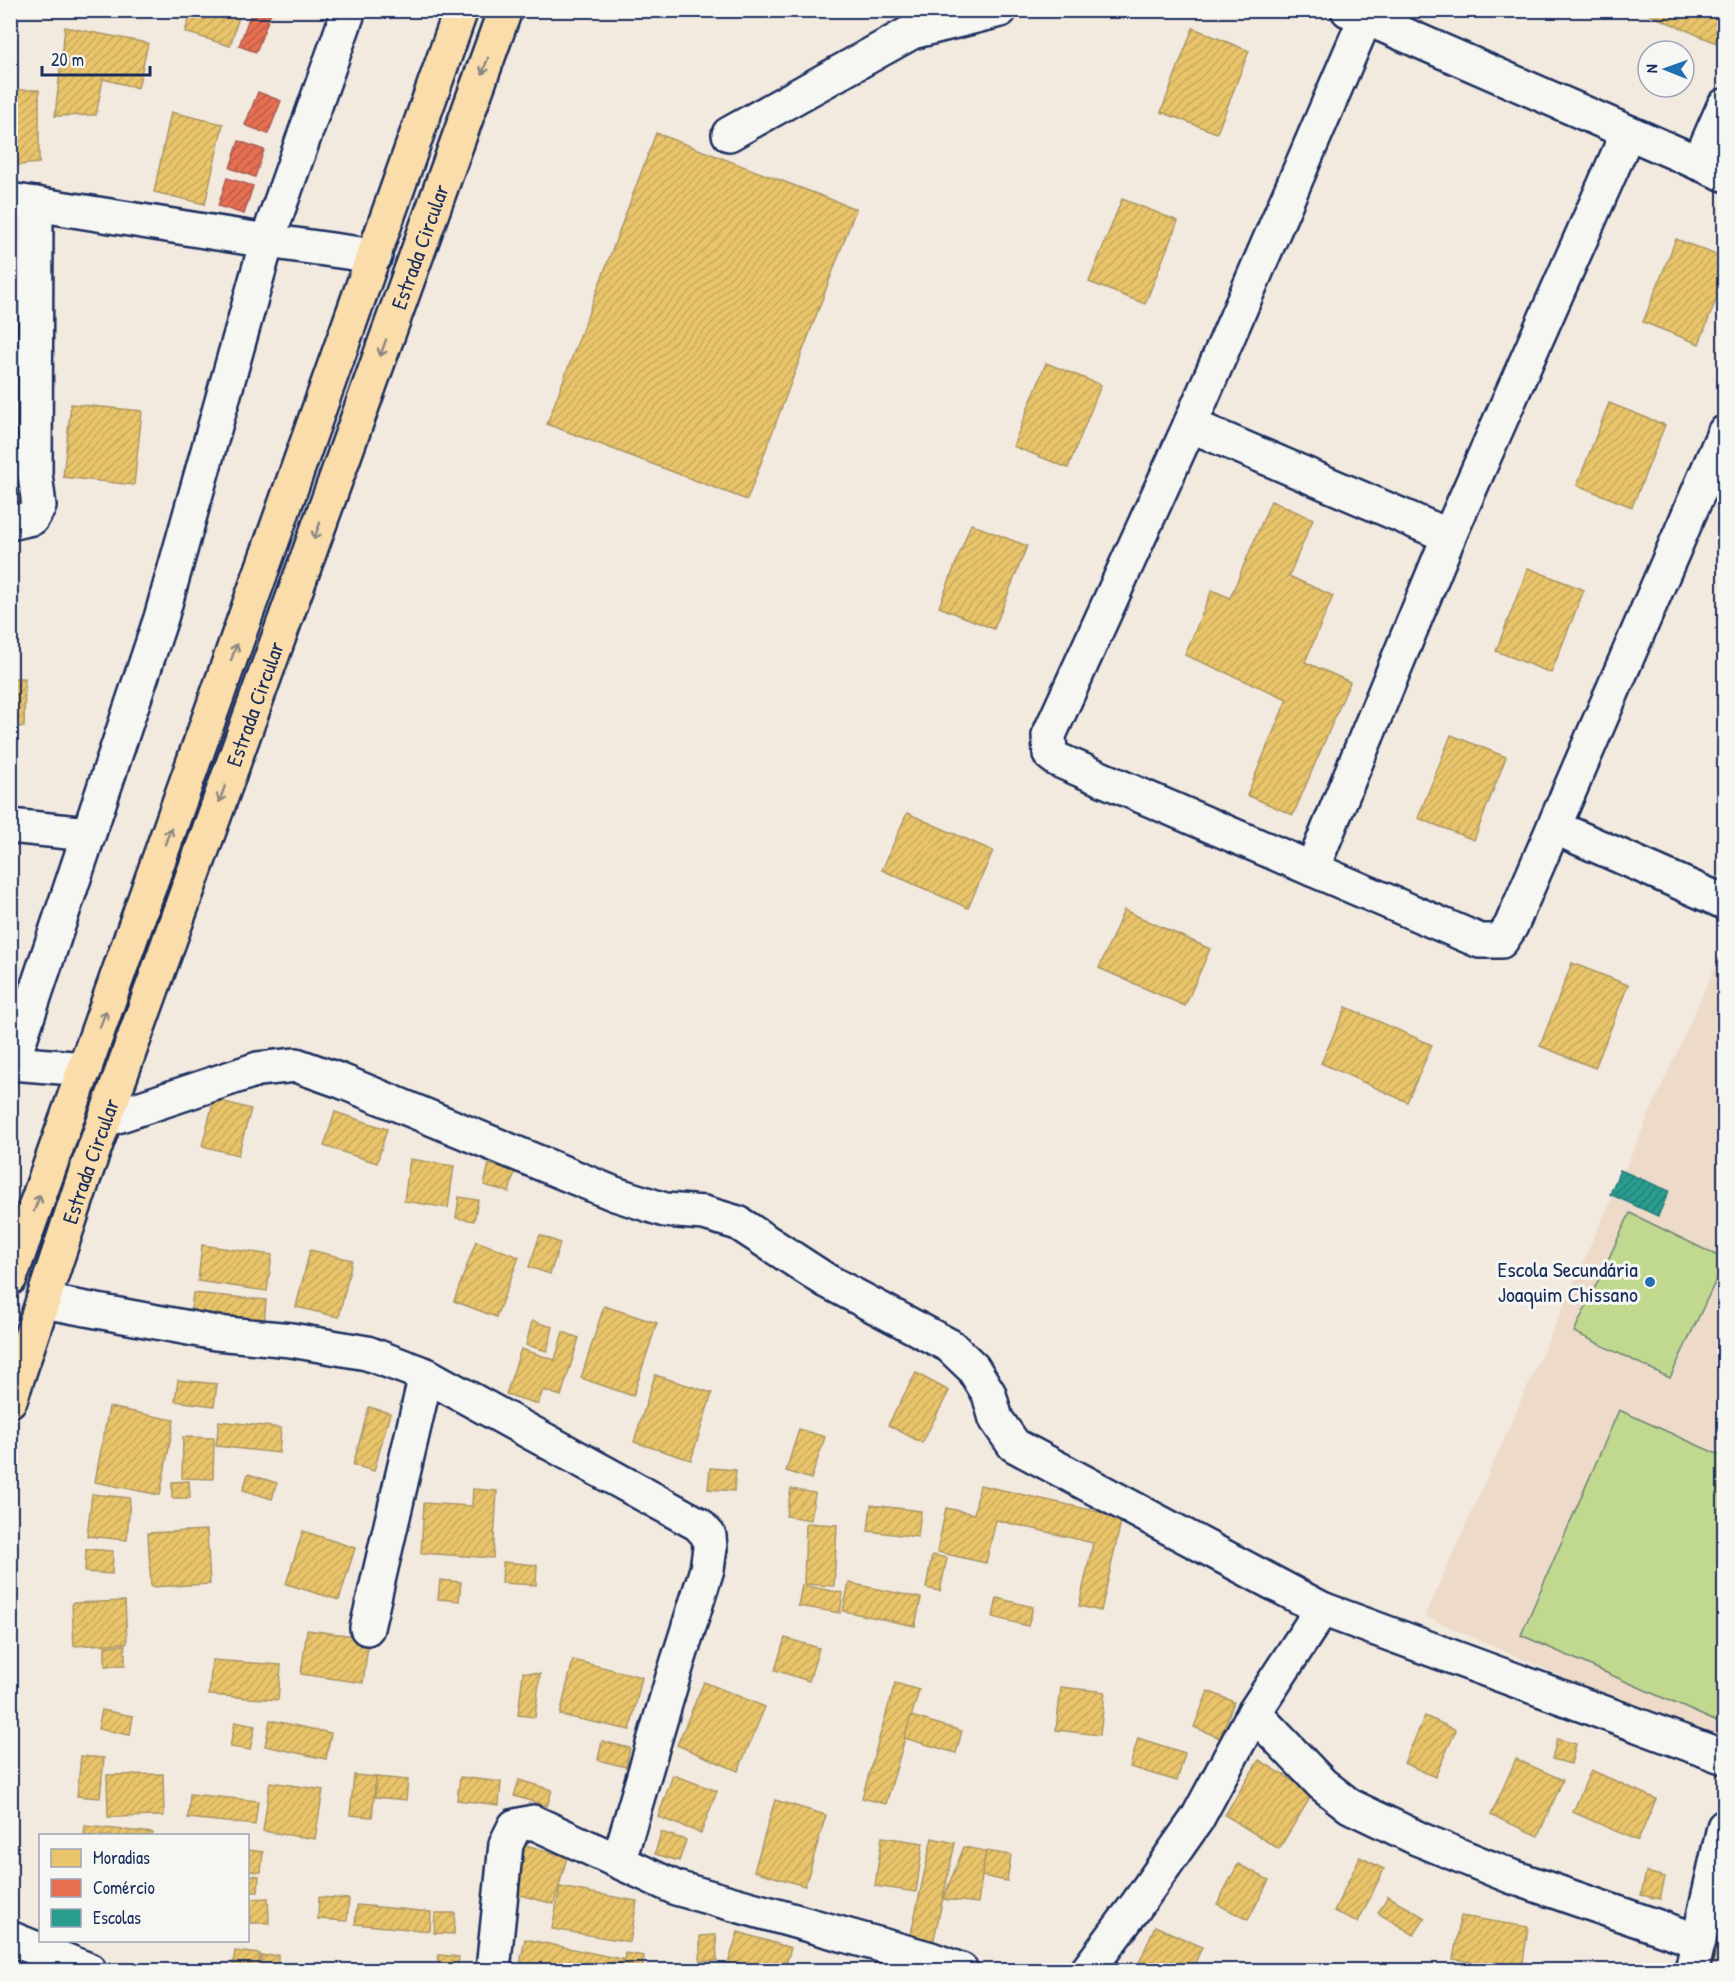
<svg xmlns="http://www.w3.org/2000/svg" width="1735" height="1981" viewBox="0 0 1735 1981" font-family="'Patrick Hand',sans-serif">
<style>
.built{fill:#eddac8}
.pitch{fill:#c1d88f;stroke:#6e8476;stroke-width:1.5}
.homes{fill:url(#homes-hatch);stroke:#ab9766;stroke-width:1.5}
.shops{fill:url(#shops-hatch);stroke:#aa5c55;stroke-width:1.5}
.schools{fill:url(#schools-hatch);stroke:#267c80;stroke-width:1.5}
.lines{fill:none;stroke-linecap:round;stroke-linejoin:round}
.minor-casing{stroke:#1b2f5e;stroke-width:38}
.major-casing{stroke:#1b2f5e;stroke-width:38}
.minor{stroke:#f6f6f2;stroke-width:33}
.major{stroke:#faddab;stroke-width:33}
.oneway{stroke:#8a8684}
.poi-dot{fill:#1f6fb2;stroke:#f6f6f2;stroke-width:2}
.labels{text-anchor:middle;stroke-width:6;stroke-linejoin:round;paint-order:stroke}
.street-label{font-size:22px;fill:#1b2f5e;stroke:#f6f6f2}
.poi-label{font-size:22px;fill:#1b2f5e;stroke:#f6f6f2;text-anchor:end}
</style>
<defs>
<pattern id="homes-hatch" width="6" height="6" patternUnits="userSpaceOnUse" patternTransform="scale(1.5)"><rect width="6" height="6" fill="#e9c46a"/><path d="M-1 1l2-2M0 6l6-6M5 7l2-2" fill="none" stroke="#c7a95e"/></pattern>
<pattern id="shops-hatch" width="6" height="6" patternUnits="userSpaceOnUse" patternTransform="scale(1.5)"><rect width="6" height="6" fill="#e76f51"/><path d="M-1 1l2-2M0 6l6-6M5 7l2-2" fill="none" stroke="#ba5c46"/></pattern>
<pattern id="schools-hatch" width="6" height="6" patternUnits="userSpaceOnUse" patternTransform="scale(1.5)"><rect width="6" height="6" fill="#2a9d8f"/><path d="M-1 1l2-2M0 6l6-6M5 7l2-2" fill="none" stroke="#238078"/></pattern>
</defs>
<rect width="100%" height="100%" fill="#f2e9df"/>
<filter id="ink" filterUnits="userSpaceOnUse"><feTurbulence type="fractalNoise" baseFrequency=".0167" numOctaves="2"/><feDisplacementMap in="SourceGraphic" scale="12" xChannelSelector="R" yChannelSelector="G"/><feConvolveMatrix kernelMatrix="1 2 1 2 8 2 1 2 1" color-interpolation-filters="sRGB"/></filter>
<g filter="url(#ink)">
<path class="built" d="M1724 947V1748L1425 1616Z"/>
<g class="pitch">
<path d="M1630 1213 1724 1259V1263L1670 1378 1574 1332Z"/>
<path d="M1619 1410 1724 1457V1725L1521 1635Z"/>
</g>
<g class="homes">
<path d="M188 10H241L230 46 185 32 191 12Z"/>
<path d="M1639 10H1724V37L1721 45Z"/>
<path d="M65 27 148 43 138 88 103 79 96 115 55 116Z"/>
<path d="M1193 28 1249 51 1217 133 1161 112Z"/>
<path d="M10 90H39V163L10 166Z"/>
<path d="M171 112 223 124 205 204 154 192Z"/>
<path d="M656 133 856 209 747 500 547 424Z"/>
<path d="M1122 199 1178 221 1145 304 1089 282Z"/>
<path d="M1676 239 1724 258V279L1699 344 1643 322Z"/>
<path d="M1046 363 1101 385 1068 468 1013 446Z"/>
<path d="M1609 403 1665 425 1632 507 1577 485Z"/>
<path d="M71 404 142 411 134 485 63 477Z"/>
<path d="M18 485 21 518H10V486Z"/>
<path d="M1271 501 1313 519 1289 576 1333 596 1305 662 1350 682 1293 815 1247 795 1287 699 1185 655 1212 590 1230 598Z"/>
<path d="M971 524 1027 546 994 629 939 607Z"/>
<path d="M1528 568 1584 590 1551 673 1496 651Z"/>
<path d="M10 678H25L24 727 10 726Z"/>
<path d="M1451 735 1506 757 1474 840 1418 818Z"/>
<path d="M907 813 993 851 968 908 882 870Z"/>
<path d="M1124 910 1210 949 1185 1006 1099 968Z"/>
<path d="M1572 963 1628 985 1595 1068 1540 1046Z"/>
<path d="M1346 1007 1432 1045 1407 1102 1321 1063Z"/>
<path d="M214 1099 251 1109 238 1155 202 1146Z"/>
<path d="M335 1112 387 1129 377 1163 324 1146Z"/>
<path d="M410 1159 454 1166 448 1208 404 1201Z"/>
<path d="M489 1164 515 1171 509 1192 484 1185Z"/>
<path d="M459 1197 478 1200 474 1221 456 1218Z"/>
<path d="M540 1235 560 1243 550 1274 529 1267Z"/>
<path d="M476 1241 519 1257 496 1317 454 1301Z"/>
<path d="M202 1245 272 1255 267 1291 198 1281Z"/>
<path d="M310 1250 352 1260 339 1317 296 1307Z"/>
<path d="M193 1293 266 1300 264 1326 190 1319Z"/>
<path d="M604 1306 657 1323 633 1396 581 1378Z"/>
<path d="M532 1321 553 1327 547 1351 526 1345Z"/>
<path d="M563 1332 579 1338 561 1396 543 1390 538 1404 506 1394 521 1349 555 1360Z"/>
<path d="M916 1373 949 1391 922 1443 888 1425Z"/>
<path d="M655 1375 712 1393 691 1460 634 1442Z"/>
<path d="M178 1380 217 1384 214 1406 175 1401Z"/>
<path d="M109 1407 174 1420 160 1495 95 1482Z"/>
<path d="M369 1407 390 1413 374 1471 353 1465Z"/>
<path d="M219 1421 281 1428 279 1453 216 1446Z"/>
<path d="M799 1429 825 1437 811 1479 786 1471Z"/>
<path d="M183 1437 214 1438 213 1479 182 1478Z"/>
<path d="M710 1468 736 1470 734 1491 708 1489Z"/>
<path d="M248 1474 277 1483 272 1499 243 1490Z"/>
<path d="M189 1481 190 1498H172V1482Z"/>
<path d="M980 1485 1122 1517 1101 1611 1079 1606 1093 1543 996 1520 986 1563 937 1552 946 1508 974 1514Z"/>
<path d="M473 1489 497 1491 493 1558 421 1553 424 1503 472 1506Z"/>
<path d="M791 1489 815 1493 811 1520 786 1516Z"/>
<path d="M92 1494 130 1498 127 1540 87 1536Z"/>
<path d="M871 1505 921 1511 918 1537 868 1531Z"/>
<path d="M806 1523 837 1525 834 1586 804 1584Z"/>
<path d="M207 1530 210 1584 151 1587 148 1533Z"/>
<path d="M303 1531 355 1548 339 1600 286 1584Z"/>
<path d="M86 1549 113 1551 112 1574 85 1572Z"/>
<path d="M932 1555 947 1558 940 1591 926 1588Z"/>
<path d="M503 1562 537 1565 536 1585 502 1583Z"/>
<path d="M440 1580 461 1582 459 1601 438 1599Z"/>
<path d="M849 1583 921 1598 915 1626 843 1611Z"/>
<path d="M802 1585 843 1593 840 1613 798 1606Z"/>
<path d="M997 1598 1033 1607 1028 1626 993 1617Z"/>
<path d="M125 1601 127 1643 74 1646 72 1603Z"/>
<path d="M307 1630 369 1638 363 1683 301 1674Z"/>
<path d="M785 1638 819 1648 809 1681 775 1670Z"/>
<path d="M125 1645V1665L105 1666V1646Z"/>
<path d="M212 1660 281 1665 278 1700 209 1695Z"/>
<path d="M573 1660 642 1677 630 1730 560 1715Z"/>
<path d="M523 1672 540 1674 535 1717 518 1715Z"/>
<path d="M704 1682 765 1707 738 1771 677 1745Z"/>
<path d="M895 1683 919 1690 886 1804 862 1798Z"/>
<path d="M1061 1687 1105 1692 1100 1735 1056 1730Z"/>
<path d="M1208 1691 1234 1702 1220 1738 1194 1727Z"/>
<path d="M102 1710 133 1716 130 1735 98 1729Z"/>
<path d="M911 1716 962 1731 956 1753 904 1738Z"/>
<path d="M1425 1716 1456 1730 1435 1777 1404 1763Z"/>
<path d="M270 1720 331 1733 326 1759 265 1746Z"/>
<path d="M235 1722 255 1726 250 1750 230 1747Z"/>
<path d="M1138 1738 1185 1753 1177 1781 1130 1767Z"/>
<path d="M1557 1739 1576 1744 1571 1764 1552 1759Z"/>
<path d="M602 1741 630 1748 626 1767 598 1760Z"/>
<path d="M81 1756 104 1758 100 1798 77 1796Z"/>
<path d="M1516 1759 1563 1780 1538 1836 1491 1815Z"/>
<path d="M1259 1760 1313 1793 1279 1849 1225 1815Z"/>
<path d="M1591 1770 1656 1799 1638 1841 1573 1812Z"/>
<path d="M163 1774 164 1816 108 1817 107 1775Z"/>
<path d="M354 1775 376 1777 372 1817 350 1815Z"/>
<path d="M673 1775 717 1791 701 1833 658 1817Z"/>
<path d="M376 1777 408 1780 406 1800 375 1797Z"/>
<path d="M460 1777 501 1782 499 1805 457 1800Z"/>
<path d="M519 1780 552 1790 547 1806 514 1796Z"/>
<path d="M270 1782 323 1790 315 1839 263 1831Z"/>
<path d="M190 1794 258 1801 255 1825 188 1818Z"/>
<path d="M775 1800 826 1815 805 1886 754 1871Z"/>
<path d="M85 1826 153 1833 152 1836H84Z"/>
<path d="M661 1832 686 1840 679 1861 655 1854Z"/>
<path d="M882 1837 923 1843 916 1892 875 1886Z"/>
<path d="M932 1838 955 1843 933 1943 910 1938Z"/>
<path d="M519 1843 567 1857 554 1904 505 1891Z"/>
<path d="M964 1847 986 1851 978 1903 943 1899Z"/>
<path d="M248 1850 263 1852 261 1872 248 1871Z"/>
<path d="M986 1851 1011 1855 1007 1881 982 1876Z"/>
<path d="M1360 1857 1384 1869 1358 1922 1334 1911Z"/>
<path d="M1238 1864 1269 1880 1248 1920 1217 1904Z"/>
<path d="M1646 1872 1665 1877 1660 1899 1641 1895Z"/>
<path d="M248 1875 259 1876 258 1892H248Z"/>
<path d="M560 1887 637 1901 630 1942 552 1929Z"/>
<path d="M1388 1896 1425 1918 1414 1935 1378 1913Z"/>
<path d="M319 1897 349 1899 347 1921 318 1919Z"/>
<path d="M268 1898 269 1923H250L249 1899Z"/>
<path d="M357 1905 431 1912 430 1931 355 1924Z"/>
<path d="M435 1913H455L454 1934 434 1933Z"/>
<path d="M1461 1916 1528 1927 1522 1970 1453 1959Z"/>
<path d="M1155 1926 1202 1947 1192 1970H1136Z"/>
<path d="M738 1932 791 1948 784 1970H726Z"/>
<path d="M716 1935 717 1961H700V1936Z"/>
<path d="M525 1939 626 1960 624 1970H519Z"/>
<path d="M1705 1940 1724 1945V1966L1700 1960Z"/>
<path d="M235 1951 260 1954 258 1970H232Z"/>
<path d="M625 1953 644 1956 642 1970H623Z"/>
<path d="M278 1955V1970H261V1956Z"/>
<path d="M439 1955 459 1957 457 1970H437Z"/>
</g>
<g class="shops">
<path d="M252 10H272L256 52 239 46Z"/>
<path d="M258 92 281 101 268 134 245 125Z"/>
<path d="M239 141 264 150 255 177 230 168Z"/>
<path d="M227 178 253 186 244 214 218 206Z"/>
</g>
<path class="schools" d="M1620 1170 1669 1191 1658 1216 1610 1194Z"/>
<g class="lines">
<defs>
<g id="minor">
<path d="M1348 10 1724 174"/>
<path d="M1628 132 1449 536 1312 869 1480 941H1501L1511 926 1724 433"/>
<path d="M729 134 912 32 1000 10"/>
<path d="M1699 163 1724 106"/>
<path d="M10 200 267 241 375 256"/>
<path d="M1190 425 1449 536"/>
<path d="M10 523 32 518 39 506 35 474 36 204"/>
<path d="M10 826 88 834"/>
<path d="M1554 827 1724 902"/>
<path d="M1312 869 1058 760 1050 754 1049 735 1190 425 1365 19"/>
<path d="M85 1069 12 1063 161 618 267 241 349 10"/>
<path d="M105 1120 258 1069 296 1065 341 1081 615 1194 665 1210 704 1213 738 1223 827 1281 950 1346 973 1368 989 1394 996 1419 1014 1445 1322 1609 1724 1757"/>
<path d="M43 1301 216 1333 291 1340 367 1353 426 1375 698 1524 709 1536 710 1548 707 1569 673 1677 619 1860"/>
<path d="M367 1628 426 1375"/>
<path d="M1254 1713 1322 1784 1350 1806 1419 1839 1510 1876 1699 1941"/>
<path d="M10 1938 89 1970"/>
<path d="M493 1970 506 1844 515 1826 533 1822 676 1888 931 1959 961 1970"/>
<path d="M1088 1970 1136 1906 1197 1819 1254 1713 1322 1609"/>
<path d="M1692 1970 1724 1827"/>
</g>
<g id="major">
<path d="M10 1278 461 10"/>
<path id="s1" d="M10 1400 83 1180 505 10"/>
</g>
</defs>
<use href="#minor" class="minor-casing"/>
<use href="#major" class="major-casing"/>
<use href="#minor" class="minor"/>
<use href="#major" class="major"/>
</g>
<defs><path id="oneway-shaft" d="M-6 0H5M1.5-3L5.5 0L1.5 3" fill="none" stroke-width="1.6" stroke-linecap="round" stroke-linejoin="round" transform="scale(1.5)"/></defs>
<g class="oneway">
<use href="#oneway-shaft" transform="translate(485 66) rotate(110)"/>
<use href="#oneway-shaft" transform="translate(383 348) rotate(110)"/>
<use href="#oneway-shaft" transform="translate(317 531) rotate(110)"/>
<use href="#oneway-shaft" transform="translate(234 652) rotate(-70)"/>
<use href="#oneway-shaft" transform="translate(222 794) rotate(110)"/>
<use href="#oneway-shaft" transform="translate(168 836) rotate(-70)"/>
<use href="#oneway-shaft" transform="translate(103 1019) rotate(-70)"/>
<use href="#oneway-shaft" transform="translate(37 1203) rotate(-70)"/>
</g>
</g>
<circle class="poi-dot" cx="1650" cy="1282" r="6"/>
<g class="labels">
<g class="street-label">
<text dy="8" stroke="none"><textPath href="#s1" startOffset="1224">Estrada Circular</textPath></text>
<text dy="8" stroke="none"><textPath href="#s1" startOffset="738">Estrada Circular</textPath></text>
<text dy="8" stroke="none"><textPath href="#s1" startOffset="252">Estrada Circular</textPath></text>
</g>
<g class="poi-label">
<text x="1638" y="1277">Escola Secundária<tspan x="1638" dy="25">Joaquim Chissano</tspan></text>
</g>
</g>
<rect width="1735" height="1981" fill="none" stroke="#f6f6f2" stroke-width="36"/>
<rect x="18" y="18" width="1699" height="1945" fill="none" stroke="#1b2f5e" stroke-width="2" filter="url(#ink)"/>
<rect x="39" y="1834" width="210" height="108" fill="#f6f6f2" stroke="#9ea6b7" stroke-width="1.5"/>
<rect x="51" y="1849" width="30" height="18" fill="#e9c46a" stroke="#9ea6b7" stroke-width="1.5"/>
<text x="93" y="1864" font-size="18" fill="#1b2f5e">Moradias</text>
<rect x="51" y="1879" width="30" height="18" fill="#e76f51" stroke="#9ea6b7" stroke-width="1.5"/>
<text x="93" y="1894" font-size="18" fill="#1b2f5e">Comércio</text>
<rect x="51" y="1909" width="30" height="18" fill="#2a9d8f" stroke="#9ea6b7" stroke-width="1.5"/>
<text x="93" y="1924" font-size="18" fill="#1b2f5e">Escolas</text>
<g transform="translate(1666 69) rotate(271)"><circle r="28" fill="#f6f6f2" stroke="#9ea6b7" stroke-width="1.5"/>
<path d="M0-4.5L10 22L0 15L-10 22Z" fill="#1f6fb2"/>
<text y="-9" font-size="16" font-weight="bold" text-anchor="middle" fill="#1b2f5e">N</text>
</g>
<path d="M42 66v9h108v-9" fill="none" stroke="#1b2f5e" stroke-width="3"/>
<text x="51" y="66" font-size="18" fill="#1b2f5e" stroke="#f6f6f2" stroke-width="4.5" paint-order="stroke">20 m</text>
</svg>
